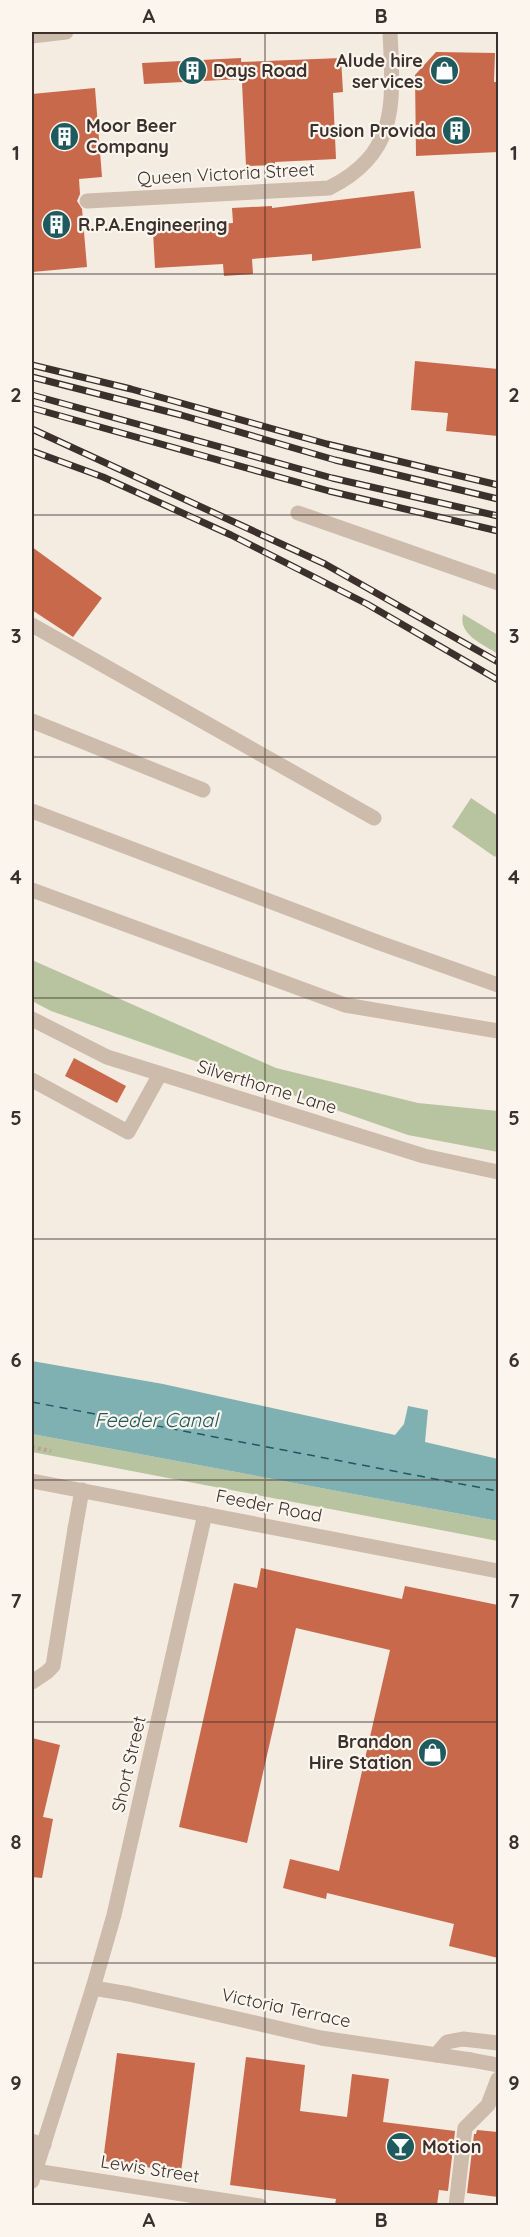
<svg xmlns="http://www.w3.org/2000/svg" width="530" height="2237" viewBox="0 0 530 2237" font-family="Quicksand,sans-serif">
<style>
.green{fill:#b8c4a0}
.water{fill:#7fb0b2}
.lines{fill:none;stroke-linecap:round;stroke-linejoin:round}
.ferry{stroke:#1f5a5e;stroke-width:1.5;stroke-dasharray:8 6;stroke-linecap:butt}
.building{fill:#c8694b}
.path{stroke:#b9a596;stroke-width:4;stroke-dasharray:3 3;stroke-linecap:butt}
.service{stroke:#cdbbac;stroke-width:15}
.minor{stroke:#cdbbac;stroke-width:15}
.tertiary{stroke:#cdbbac;stroke-width:15}
.rail-casing{stroke:#3b302b;stroke-width:7}
.rail{stroke:#fbf5ee;stroke-width:4.5;stroke-dasharray:14;stroke-linecap:butt}
.grid{fill:none;stroke:#3b302b;stroke-width:1.5;stroke-opacity:0.55}
.labels{text-anchor:middle;stroke-width:4.5;stroke-linejoin:round;paint-order:stroke}
.poi-label{font-size:18px;font-weight:bold;fill:#3b302b;stroke:#fbf5ee;text-anchor:start}
.street-label{font-size:18px;fill:#3b302b;stroke:#fbf5ee}
.water-label{font-size:20px;font-style:italic;fill:#1f5a5e;stroke:#fbf5ee}
.neatline{fill:none;stroke:#3b302b;stroke-width:2}
.grid-label{font-size:20px;text-anchor:middle;font-weight:bold;fill:#3b302b}
</style>
<rect width="100%" height="100%" fill="#f4ebe1"/>
<g class="green">
<path d="M463 614 498 635V654C483 644 458 635 463 614Z"/>
<path d="M471 798 498 816V852L495 857 452 827Z"/>
<path d="M32 960 276 1068 418 1103 498 1111V1152L408 1135 51 1011 32 1001Z"/>
<path d="M32 1434 498 1521V1541L32 1452Z"/>
</g>
<path class="water" d="M32 1361 163 1384 395 1435 404 1424 408 1406 428 1410 425 1442 498 1459V1521L32 1434Z"/>
<g class="lines">
<path class="ferry" d="M32 1402 498 1491"/>
</g>
<g class="building">
<path d="M436 52 495 53 494 82H498V152L416 156 415 75Z"/>
<path d="M241 58 242 79 144 84 142 63Z"/>
<path d="M341 58 343 92 333 93 336 159 275 162V165L246 166 241 62Z"/>
<path d="M95 88 102 177 79 179 80 194 77 201 82 209 87 267 32 272V94Z"/>
<path d="M414 191 421 248 312 261V254L252 259 253 274 224 276 223 264 155 268 153 232 173 230V227L233 223 232 208 272 206V208Z"/>
<path d="M415 361 498 369V436L446 431 448 413 411 410Z"/>
<path d="M32 547 102 598 73 637 32 610Z"/>
<path d="M74 1058 126 1086 117 1103 65 1076Z"/>
<path d="M261 1568 402 1599 405 1586 498 1605V1958L449 1946 454 1924 327 1893 326 1899 283 1888 290 1859 339 1871 390 1650 296 1628 247 1843 179 1827 234 1583 257 1588Z"/>
<path d="M32 1738 60 1745 43 1817 53 1819 42 1878 32 1877Z"/>
<path d="M117 2053 195 2063 181 2172 103 2161Z"/>
<path d="M246 2057 305 2065 300 2111 347 2117 352 2074 389 2079 383 2122 455 2131 448 2191 439 2190 437 2205H335L336 2199 230 2185Z"/>
<path d="M477 2130 498 2132V2197L467 2193 474 2134H476Z"/>
</g>
<g class="lines">
<path class="path" d="M32 1447 51 1451"/>
<g class="service">
<path d="M298 513 498 583"/>
<path d="M32 625 374 818"/>
<path d="M32 721 203 790"/>
<path d="M32 811 377 942 498 985"/>
<path d="M32 890 345 1005 498 1031"/>
<path d="M32 1080 128 1132 160 1074"/>
<path d="M32 1682 47 1672 53 1666 75 1529"/>
<path d="M471 2060 498 2065"/>
<path d="M456 2206 465 2128 488 2105 498 2079"/>
</g>
<g class="minor">
<path d="M32 36 66 32"/>
<path d="M87 201 329 188C400 153 393 100 390 32"/>
<path d="M32 1019 107 1057 424 1156 498 1172"/>
<path d="M75 1529 82 1490"/>
<path d="M93 1988 129 1994 321 2038 471 2060"/>
<path d="M436 2055 447 2042 463 2039 498 2043"/>
<path d="M32 2141 44 2145"/>
<path d="M35 2171 260 2206"/>
</g>
<g class="tertiary">
<path d="M32 1481 498 1571"/>
<path d="M32 2181 93 1988 114 1915 205 1514"/>
</g>
<defs>
<g id="rail">
<path d="M32 365 131 389 327 444 498 485"/>
<path d="M32 377 181 415 335 460 498 499"/>
<path d="M32 395 332 478 498 516"/>
<path d="M32 408 329 491 498 531"/>
<path d="M32 429 325 564 498 662"/>
<path d="M32 451 103 477 231 535 367 604 498 680"/>
</g>
</defs>
<use href="#rail" class="rail-casing"/>
<use href="#rail" class="rail"/>
</g>
<path class="grid" d="M265 32V2206M32 274H498M32 515H498M32 757H498M32 998H498M32 1239H498M32 1480H498M32 1722H498M32 1963H498"/>
<defs>
<symbol id="building-disc" viewBox="-11 -11 22 22"><circle r="9.5" fill="#1f5a5e" stroke="#fbf5ee"/><path d="M-4-6H4V6H1V3H-1V6H-4ZM-2.5-4.3h1.7v1.8h-1.7ZM.8-4.3h1.7v1.8H.8ZM-2.5-1h1.7V.8h-1.7ZM.8-1h1.7V.8H.8Z" fill="#fff"/></symbol>
<symbol id="shop-disc" viewBox="-11 -11 22 22"><circle r="9.5" fill="#1f5a5e" stroke="#fbf5ee"/><path d="M-5-2.5h2.3a2.7 3.5 0 0 1 5.4 0H5L5.5 6h-11ZM-1.5-2.5h3a1.5 2.3 0 0 0-3 0Z" fill="#fff"/></symbol>
<symbol id="bar-disc" viewBox="-11 -11 22 22"><circle r="9.5" fill="#1f5a5e" stroke="#fbf5ee"/><path d="M-6-5H6L.8 .8V4.5H3.5V6h-7V4.5H-.8V.8Z" fill="#fff"/></symbol>
</defs>
<g fill-rule="evenodd">
<use href="#building-disc" x="176" y="54" width="33" height="33"/>
<use href="#shop-disc" x="428" y="54" width="33" height="33"/>
<use href="#building-disc" x="440" y="114" width="33" height="33"/>
<use href="#building-disc" x="48" y="120" width="33" height="33"/>
<use href="#building-disc" x="40" y="208" width="33" height="33"/>
<use href="#shop-disc" x="416" y="1736" width="33" height="33"/>
<use href="#bar-disc" x="384" y="2130" width="33" height="33"/>
</g>
<g class="labels">
<g class="poi-label">
<text x="423" y="67" text-anchor="end">Alude hire<tspan x="423" dy="21">services</tspan></text>
<text x="213" y="77">Days Road</text>
<text x="86" y="132">Moor Beer<tspan x="86" dy="21">Company</tspan></text>
<text x="436" y="137" text-anchor="end">Fusion Provida</text>
<text x="78" y="231">R.P.A.Engineering</text>
<text x="412" y="1748" text-anchor="end">Brandon<tspan x="412" dy="21">Hire Station</tspan></text>
<text x="422" y="2153">Motion</text>
</g>
<g class="street-label">
<text transform="translate(226 174) rotate(-3)" y="6">Queen Victoria Street</text>
<text transform="translate(267 1087) rotate(17)" y="6">Silverthorne Lane</text>
<text transform="translate(269 1506) rotate(11)" y="6">Feeder Road</text>
<text transform="translate(129 1764) rotate(-77)" y="6">Short Street</text>
<text transform="translate(286 2008) rotate(12)" y="6">Victoria Terrace</text>
<text transform="translate(150 2169) rotate(9)" y="6">Lewis Street</text>
</g>
<g class="water-label">
<text x="156" y="1427">Feeder Canal</text>
</g>
</g>
<rect width="530" height="2237" fill="none" stroke="#fbf5ee" stroke-width="66"/>
<rect x="33" y="33" width="464" height="2171" class="neatline"/>
<g class="grid-label">
<text x="149" y="23">A</text>
<text x="381" y="23">B</text>
<text x="16" y="160">1</text>
<text x="514" y="160">1</text>
<text x="16" y="402">2</text>
<text x="514" y="402">2</text>
<text x="16" y="643">3</text>
<text x="514" y="643">3</text>
<text x="16" y="884">4</text>
<text x="514" y="884">4</text>
<text x="16" y="1125">5</text>
<text x="514" y="1125">5</text>
<text x="16" y="1367">6</text>
<text x="514" y="1367">6</text>
<text x="16" y="1608">7</text>
<text x="514" y="1608">7</text>
<text x="16" y="1849">8</text>
<text x="514" y="1849">8</text>
<text x="16" y="2090">9</text>
<text x="514" y="2090">9</text>
<text x="149" y="2227">A</text>
<text x="381" y="2227">B</text>
</g>
</svg>
